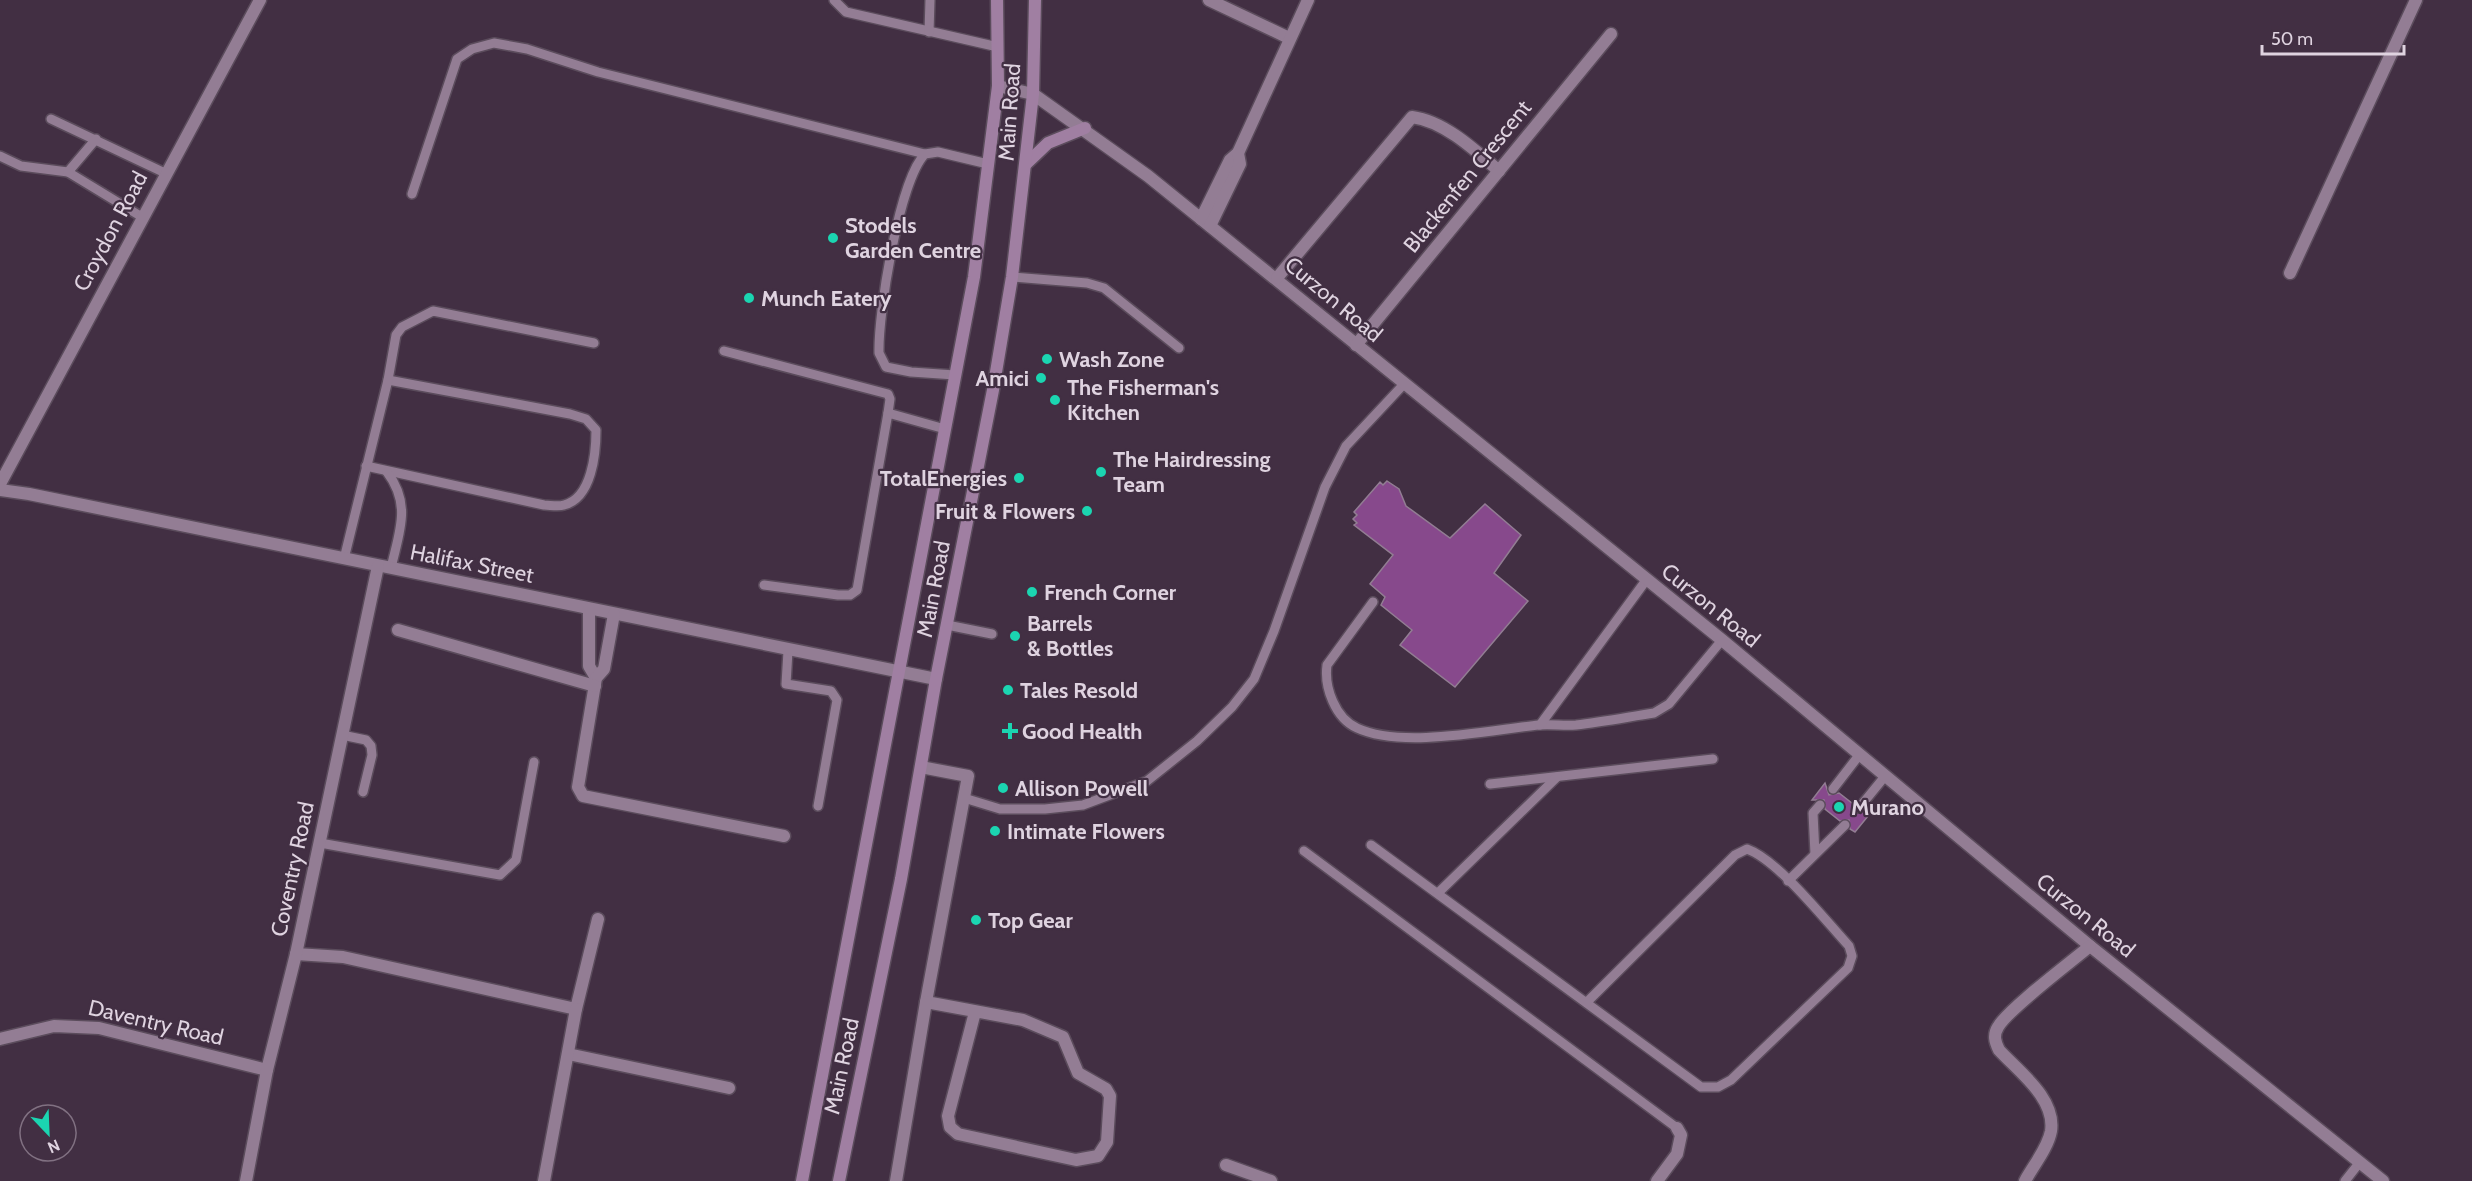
<svg xmlns="http://www.w3.org/2000/svg" width="2472" height="1181" viewBox="0 0 2472 1181" font-family="Cabin,sans-serif">
<style>
.building{fill:#87498c;stroke:#927d93;stroke-width:1.5}
.lines{fill:none;stroke-linecap:round;stroke-linejoin:round}
.lane-casing{stroke:#5b4c5c;stroke-width:12}
.street-casing{stroke:#5b4c5c;stroke-width:15}
.secondary-casing{stroke:#5b4c5c;stroke-width:15}
.lane{stroke:#937d94;stroke-width:9}
.street{stroke:#937d94;stroke-width:12}
.secondary{stroke:#a07fa2;stroke-width:12}
.poi-dot{fill:#1bd5b1;stroke:#422f43;stroke-width:2}
.labels{text-anchor:middle;stroke-width:4.5;stroke-linejoin:round;paint-order:stroke}
.street-label{font-size:22px;fill:#dfd3e0;stroke:#422f43}
.poi-label{font-size:22px;font-weight:bold;fill:#dfd3e0;stroke:#422f43;text-anchor:start}
</style>
<rect width="100%" height="100%" fill="#422f43"/>
<g class="building">
<path d="M1387 481 1399 489 1406 506 1450 538 1485 504 1521 535 1494 573 1528 601 1455 687 1400 645 1412 630 1381 605 1385 597 1370 584 1393 555 1354 525 1357 523 1353 519 1357 515 1354 512 1380 482 1383 485Z"/>
<path d="M1825 783 1829 795 1839 793 1853 804 1855 814 1864 812 1868 816 1855 832 1850 829 1849 820 1840 821 1825 809 1824 800H1812Z"/>
</g>
<g class="lines">
<defs>
<g id="lane">
<path d="M834 0 846 12 998 47"/>
<path d="M929 32 930 0"/>
<path d="M51 119 165 173"/>
<path d="M0 156 21 166 68 172 142 217"/>
<path d="M68 172 96 139"/>
<path d="M412 194 457 59 472 49 494 43 527 49 598 72 925 154"/>
<path d="M1012 277 1087 283 1104 288 1179 348"/>
<path d="M724 351 888 394 890 399 888 413"/>
<path d="M955 375 911 372 886 367 879 353C878 314 899 180 925 154L938 152 988 164"/>
<path d="M366 466 544 505C550 505 558 507 564 505 592 498 596 453 596 430L586 419 570 414 388 380"/>
<path d="M387 472C412 505 399 532 391 568"/>
<path d="M344 559 388 380 396 335 402 327 433 311 594 343"/>
<path d="M764 585 838 595H850L857 590 888 413 945 429"/>
<path d="M1373 602 1327 665C1324 687 1335 718 1357 728 1402 749 1490 730 1539 725 1552 724 1564 726 1576 725 1602 722 1628 717 1654 713L1669 704 1722 640"/>
<path d="M947 625 992 634"/>
<path d="M788 651 786 684 831 691 837 700 818 806"/>
<path d="M1540 725 1647 579"/>
<path d="M342 735 366 740 371 746 372 755 363 792"/>
<path d="M1490 784 1713 759"/>
<path d="M1833 789 1860 754"/>
<path d="M964 798 1000 809H1045L1083 805 1147 781 1197 741 1232 707 1254 679 1274 631 1325 487 1346 446 1404 384"/>
<path d="M1859 808 1886 775"/>
<path d="M320 843 500 875 516 860 534 762"/>
<path d="M1371 845 1701 1087H1718L1731 1080 1848 968 1852 956 1849 946C1825 920 1778 860 1747 849L1735 855 1587 1002"/>
<path d="M1304 851 1677 1128"/>
<path d="M1815 854 1813 813 1820 805"/>
<path d="M1788 881 1845 825"/>
<path d="M1438 893 1557 777"/>
<path d="M2345 1181 2360 1162"/>
</g>
<g id="street">
<path d="M1209 0 1289 38"/>
<path d="M998 86 1033 94 1148 176 1722 640 2090 946 2383 1181"/>
<path d="M1201 219 1230 160 1238 153 1308 0"/>
<path d="M1210 226 1240 164 1238 153"/>
<path d="M2290 273 2416 0"/>
<path d="M1277 278 1412 117C1444 121 1475 150 1499 171"/>
<path d="M1356 345 1611 34"/>
<path d="M0 484 260 0"/>
<path d="M0 490 29 494 936 679"/>
<path d="M589 609V666L596 678"/>
<path d="M614 614 604 669 596 678 578 787 583 796 784 836"/>
<path d="M398 630 595 686"/>
<path d="M921 767 968 776 926 1002 1023 1020 1063 1037 1078 1073 1106 1089 1110 1096 1107 1142 1098 1156 1076 1160 958 1134 950 1127 948 1116 975 1012"/>
<path d="M296 954 343 957 576 1009 598 919"/>
<path d="M0 1039 54 1026 99 1028 267 1070"/>
<path d="M568 1054 729 1088"/>
<path d="M1226 1165 1271 1181"/>
<path d="M246 1181 267 1070 296 954 378 566"/>
<path d="M544 1181 576 1009"/>
<path d="M896 1181 926 1002"/>
<path d="M1657 1181 1677 1154 1681 1135 1677 1128"/>
<path d="M2025 1181C2033 1166 2048 1148 2051 1131 2056 1098 2018 1071 1999 1050 1995 1042 1993 1035 1998 1027 2007 1010 2071 962 2090 946"/>
</g>
<g id="secondary">
<path d="M1026 164 1048 143 1085 128"/>
<path d="M802 1181 974 277 998 86 997 0"/>
<path d="M839 1181 901 879 936 679 993 390 1012 277 1033 94 1035 0"/>
</g>
</defs>
<use href="#lane" class="lane-casing"/>
<use href="#street" class="street-casing"/>
<use href="#secondary" class="secondary-casing"/>
<use href="#lane" class="lane"/>
<use href="#street" class="street"/>
<use href="#secondary" class="secondary"/>
</g>
<g class="poi-dot">
<circle cx="833" cy="238" r="6"/>
<circle cx="749" cy="298" r="6"/>
<circle cx="1047" cy="359" r="6"/>
<circle cx="1041" cy="378" r="6"/>
<circle cx="1055" cy="400" r="6"/>
<circle cx="1101" cy="472" r="6"/>
<circle cx="1019" cy="478" r="6"/>
<circle cx="1087" cy="511" r="6"/>
<circle cx="1032" cy="592" r="6"/>
<circle cx="1015" cy="636" r="6"/>
<circle cx="1008" cy="690" r="6"/>
<path d="M1007 722h6v6h6v6h-6v6h-6v-6h-6v-6h6z"/>
<circle cx="1003" cy="788" r="6"/>
<circle cx="1839" cy="807" r="6"/>
<circle cx="995" cy="831" r="6"/>
<circle cx="976" cy="920" r="6"/>
</g>
<g class="labels">
<g class="street-label">
<text transform="translate(1009 112) rotate(-86)" y="8">Main Road</text>
<text transform="translate(1467 176) rotate(-51)" y="8">Blackenfen Crescent</text>
<text transform="translate(110 231) rotate(-62)" y="8">Croydon Road</text>
<text transform="translate(1334 299) rotate(40)" y="8">Curzon Road</text>
<text transform="translate(472 563) rotate(11)" y="8">Halifax Street</text>
<text transform="translate(933 589) rotate(-79)" y="8">Main Road</text>
<text transform="translate(1711 605) rotate(39)" y="8">Curzon Road</text>
<text transform="translate(292 869) rotate(-78)" y="8">Coventry Road</text>
<text transform="translate(2086 915) rotate(39)" y="8">Curzon Road</text>
<text transform="translate(156 1022) rotate(13)" y="8">Daventry Road</text>
<text transform="translate(841 1066) rotate(-78)" y="8">Main Road</text>
</g>
<g class="poi-label">
<text x="845" y="233">Stodels<tspan x="845" dy="25">Garden Centre</tspan></text>
<text x="761" y="306">Munch Eatery</text>
<text x="1059" y="367">Wash Zone</text>
<text x="1029" y="386" text-anchor="end">Amici</text>
<text x="1067" y="395">The Fisherman's<tspan x="1067" dy="25">Kitchen</tspan></text>
<text x="1113" y="467">The Hairdressing<tspan x="1113" dy="25">Team</tspan></text>
<text x="1007" y="486" text-anchor="end">TotalEnergies</text>
<text x="1075" y="519" text-anchor="end">Fruit &amp; Flowers</text>
<text x="1044" y="600">French Corner</text>
<text x="1027" y="631">Barrels<tspan x="1027" dy="25">&amp; Bottles</tspan></text>
<text x="1020" y="698">Tales Resold</text>
<text x="1022" y="739">Good Health</text>
<text x="1015" y="796">Allison Powell</text>
<text x="1851" y="815">Murano</text>
<text x="1007" y="839">Intimate Flowers</text>
<text x="988" y="928">Top Gear</text>
</g>
</g>
<g transform="translate(48 1133) rotate(157)"><circle r="28" fill="#422f43" stroke="#817182" stroke-width="1.5"/>
<path d="M0-4.5L10 22L0 15L-10 22Z" fill="#1bd5b1"/>
<text y="-9" font-size="16" font-weight="bold" text-anchor="middle" fill="#dfd3e0">N</text>
</g>
<path d="M2262 45v9h142v-9" fill="none" stroke="#dfd3e0" stroke-width="3"/>
<text x="2271" y="45" font-size="18" fill="#dfd3e0" stroke="#422f43" stroke-width="4.5" paint-order="stroke">50 m</text>
</svg>
